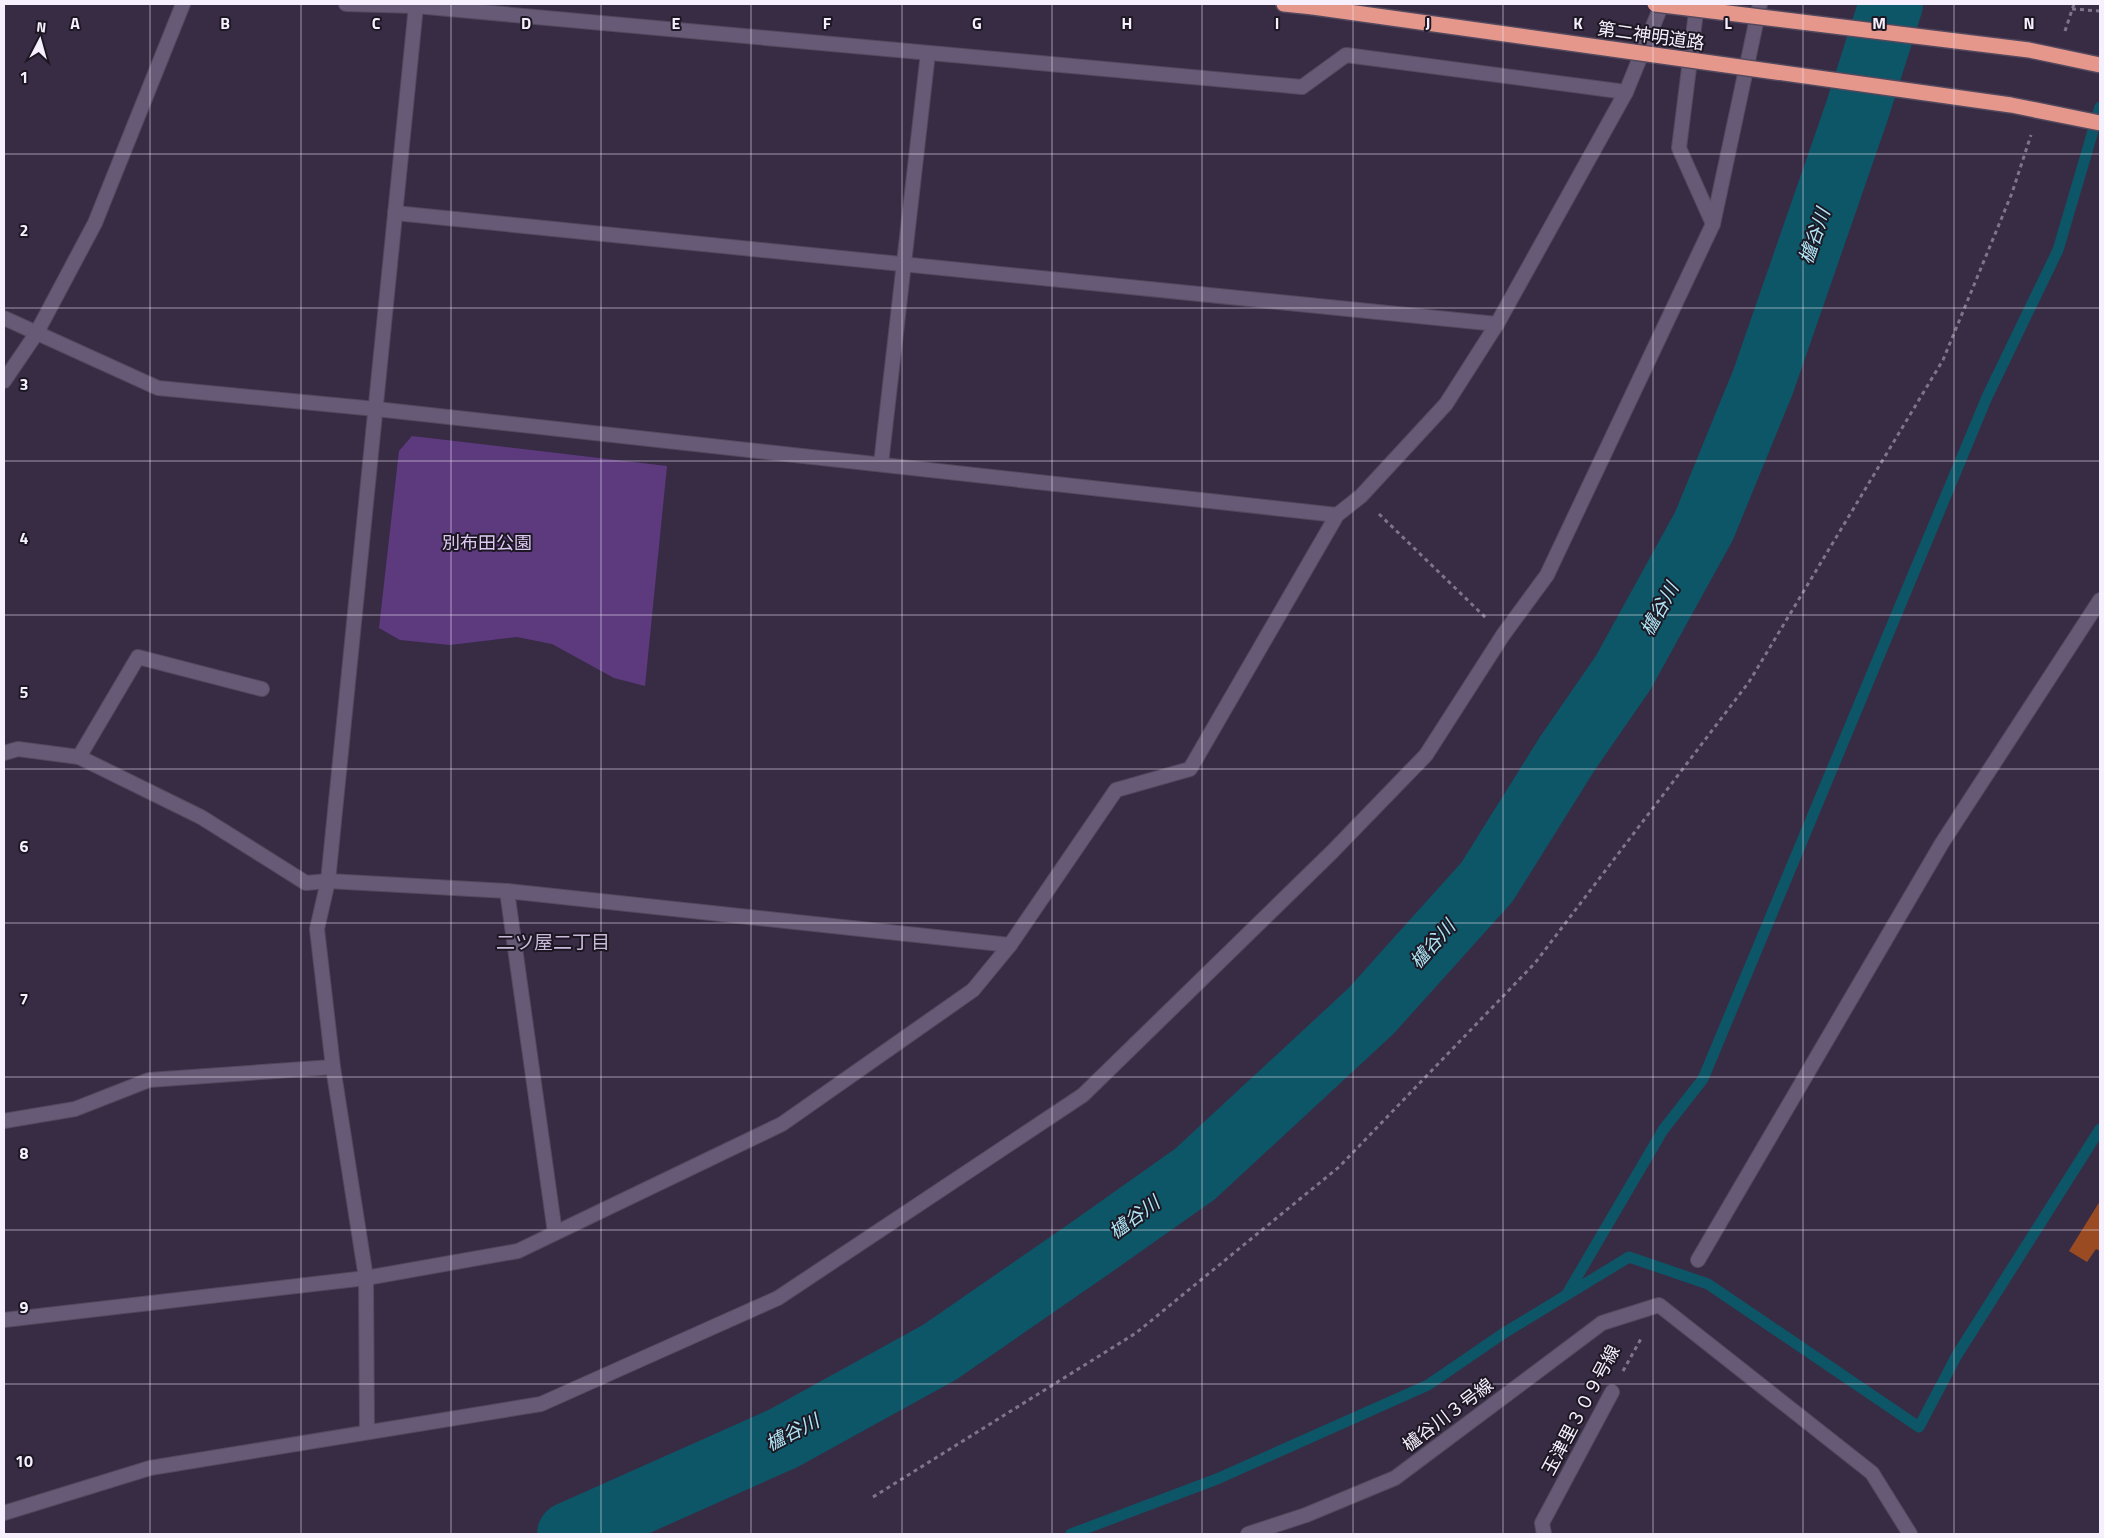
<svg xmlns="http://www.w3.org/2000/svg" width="2104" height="1538" viewBox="0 0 2104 1538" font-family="'Titillium Web','Noto Sans JP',sans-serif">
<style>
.green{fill:#5d397e}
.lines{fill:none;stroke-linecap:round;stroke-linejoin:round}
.stream{stroke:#0c5667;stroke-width:11}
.river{stroke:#0c5667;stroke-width:64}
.building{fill:#9a4b21}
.minor-casing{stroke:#53495e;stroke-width:16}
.tertiary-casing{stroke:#53495e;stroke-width:16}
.motorway-casing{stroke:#53495e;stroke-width:18}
.path{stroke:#7f758a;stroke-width:3;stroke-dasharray:4 4;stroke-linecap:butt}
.minor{stroke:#675a76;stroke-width:14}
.tertiary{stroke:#675a76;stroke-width:14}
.motorway{stroke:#e6978c;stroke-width:15}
.motorway-bridge-casing{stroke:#53495e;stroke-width:18;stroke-linecap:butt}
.motorway-bridge{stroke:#e6978c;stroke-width:15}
.grid{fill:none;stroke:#f6f0fe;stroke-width:1;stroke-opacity:0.55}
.labels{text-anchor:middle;stroke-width:4;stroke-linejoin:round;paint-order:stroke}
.street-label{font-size:18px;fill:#f6f0fe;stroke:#1d1723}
.park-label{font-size:18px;fill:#ddcaf3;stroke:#1d1723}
.water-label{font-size:19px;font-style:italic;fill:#afe5f5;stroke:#1d1723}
.neighbourhood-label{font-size:19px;fill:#c9bada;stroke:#1d1723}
.grid-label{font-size:16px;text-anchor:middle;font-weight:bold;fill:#f6f0fe;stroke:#1d1723;stroke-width:4;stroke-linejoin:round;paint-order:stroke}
</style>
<rect width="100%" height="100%" fill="#382c45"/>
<path class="green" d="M412 436 667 466 645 686 614 678 552 644 517 637 450 645 400 640 379 628 399 451Z"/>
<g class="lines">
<g class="stream">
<path d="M1567 1294 1663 1130 1703 1079 1987 397 2058 250 2100 107"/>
<path d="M1071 1534 1217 1479 1428 1385 1504 1333 1629 1257 1708 1284 1919 1427 1957 1355 2100 1129"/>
</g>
<path class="river" d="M569 1534 784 1438 940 1352 1086 1251 1195 1174 1371 1011 1487 882 1567 754 1623 673 1704 526 1763 382 1857 111 1891 4"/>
</g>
<path class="building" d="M2100 1201V1251L2096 1249 2087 1262 2069 1251Z"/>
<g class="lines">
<defs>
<g id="minor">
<path d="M346 4 416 6 1302 87 1346 55 1626 92"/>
<path d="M1697 4 1679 148 1713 224"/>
<path d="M395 213 1497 324"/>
<path d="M4 318 158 388 376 409 1337 515"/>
<path d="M881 464 928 53"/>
<path d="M4 753 18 749 79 757 201 817 306 883 328 881 507 891 1010 945"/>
<path d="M79 757 138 657 262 689"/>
<path d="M507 891 555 1233"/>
<path d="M4 1121 75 1109 149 1080 333 1067"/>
<path d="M1698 1260 1942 843 2100 600"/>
<path d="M4 1320 366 1278 518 1251 782 1124 973 990 1010 945 1116 790 1190 769 1337 515 1361 496 1446 404 1497 324 1626 92 1662 4"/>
<path d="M367 1432 366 1278 333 1067 317 929 328 881 416 6"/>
<path d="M4 1513 150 1468 541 1404 778 1298 1083 1095 1332 852 1426 755 1503 635 1547 575 1713 224 1760 4"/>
<path d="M1248 1534 1306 1515 1395 1478 1602 1323 1659 1305 1872 1473 1910 1534"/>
<path d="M1544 1534 1542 1523 1612 1392"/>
</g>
<path id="tertiary" d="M4 381 36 334 95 223 183 4"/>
<path id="motorway" d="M1284 4 1313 7"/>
</defs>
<use href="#minor" class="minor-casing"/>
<use href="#tertiary" class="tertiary-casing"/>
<use href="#motorway" class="motorway-casing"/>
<g class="path">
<path d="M2072 9 2100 11"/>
<path d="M2065 31 2074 4"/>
<path d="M1379 514 1486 618"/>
<path d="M1623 1371 1642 1337"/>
<path d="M873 1497 1136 1333 1339 1167 1535 963 1749 682 1943 360 2012 193 2031 135"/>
</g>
<use href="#minor" class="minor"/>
<use href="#tertiary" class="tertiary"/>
<use href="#motorway" class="motorway"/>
<defs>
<g id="motorway-bridge">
<path d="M1655 4 2029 50 2100 65"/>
<path d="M1313 7 2011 105 2100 123"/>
</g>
</defs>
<use href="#motorway-bridge" class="motorway-bridge-casing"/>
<use href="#motorway-bridge" class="motorway-bridge"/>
</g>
<path class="grid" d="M150 4V1534M301 4V1534M451 4V1534M601 4V1534M751 4V1534M902 4V1534M1052 4V1534M1202 4V1534M1353 4V1534M1503 4V1534M1653 4V1534M1803 4V1534M1954 4V1534M4 154H2100M4 308H2100M4 461H2100M4 615H2100M4 769H2100M4 923H2100M4 1077H2100M4 1230H2100M4 1384H2100"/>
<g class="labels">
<g class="street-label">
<text transform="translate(1651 36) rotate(8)" y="6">第二神明道路</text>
<text transform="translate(1581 1410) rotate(-62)" y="6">玉津里３０９号線</text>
<text transform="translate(1448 1415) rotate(-37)" y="6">櫨谷川３号線</text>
</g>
<g class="park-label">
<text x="487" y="549">別布田公園</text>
</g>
<g class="water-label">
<text transform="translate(1814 236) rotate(-71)" y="7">櫨谷川</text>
<text transform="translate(1659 609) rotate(-61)" y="7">櫨谷川</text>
<text transform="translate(1432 944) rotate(-48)" y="7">櫨谷川</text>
<text transform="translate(1134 1217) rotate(-36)" y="7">櫨谷川</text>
<text transform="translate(792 1432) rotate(-27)" y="7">櫨谷川</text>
</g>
<g class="neighbourhood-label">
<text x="553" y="949">二ツ屋二丁目</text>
</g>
</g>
<g class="grid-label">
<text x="75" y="29">A</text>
<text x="225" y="29">B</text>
<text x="376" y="29">C</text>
<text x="526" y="29">D</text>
<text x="676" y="29">E</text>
<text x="827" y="29">F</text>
<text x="977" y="29">G</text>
<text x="1127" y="29">H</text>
<text x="1277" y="29">I</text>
<text x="1428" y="29">J</text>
<text x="1578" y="29">K</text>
<text x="1728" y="29">L</text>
<text x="1879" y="29">M</text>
<text x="2029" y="29">N</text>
<text x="24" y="83">1</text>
<text x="24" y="236">2</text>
<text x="24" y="390">3</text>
<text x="24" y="544">4</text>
<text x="24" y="698">5</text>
<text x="24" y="852">6</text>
<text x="24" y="1005">7</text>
<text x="24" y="1159">8</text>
<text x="24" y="1313">9</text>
<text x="24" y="1467">10</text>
</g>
<rect width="2104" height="1538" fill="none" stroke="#f6f0fe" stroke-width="10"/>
<g transform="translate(40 40) rotate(6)" stroke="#1d1723" stroke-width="4" paint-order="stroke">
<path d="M0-4L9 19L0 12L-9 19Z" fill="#f6f0fe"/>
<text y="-8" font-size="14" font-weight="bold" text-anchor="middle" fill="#f6f0fe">N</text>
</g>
</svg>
